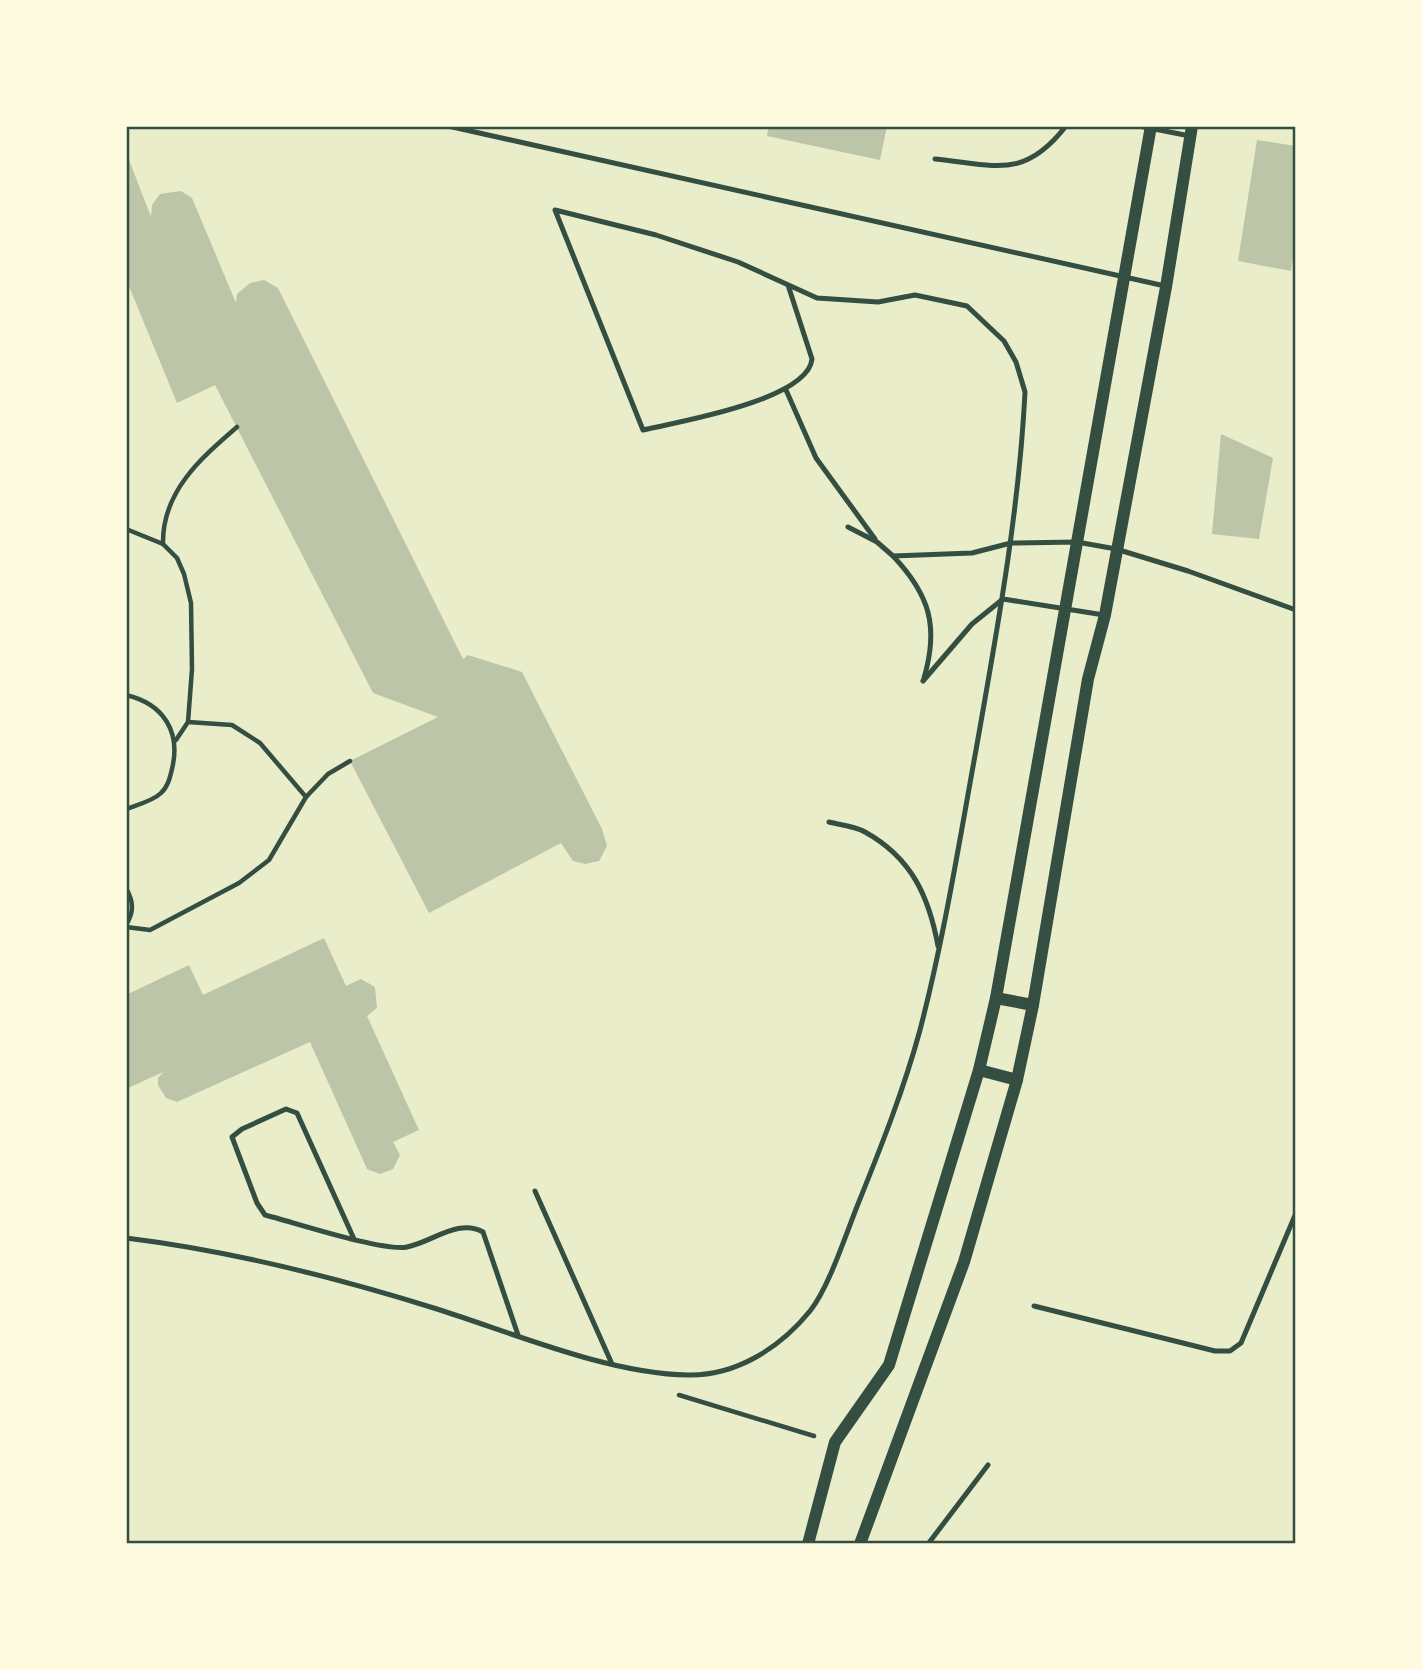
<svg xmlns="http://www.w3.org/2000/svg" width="1422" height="1670" viewBox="0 0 1422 1670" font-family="'Times New Roman',serif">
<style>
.building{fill:#bcc5a7}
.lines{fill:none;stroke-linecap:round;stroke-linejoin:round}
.path{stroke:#344e41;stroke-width:4.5}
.service{stroke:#344e41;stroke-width:5}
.tertiary{stroke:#344e41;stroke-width:12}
.neatline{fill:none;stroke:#344e41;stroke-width:2.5}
</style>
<rect width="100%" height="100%" fill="#e9edc9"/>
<g class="building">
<path d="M769 126H887L880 160 767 136Z"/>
<path d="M1257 140 1296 146V240L1291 271 1238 261Z"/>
<path d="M126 152 151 217 152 205 160 194 181 191 192 198 236 303 237 294 250 283 264 280 278 288 463 659 468 655 522 672 602 829 607 846 599 861 585 864 573 861 561 843 429 913 350 761 438 717 373 693 215 385 177 403 126 279Z"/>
<path d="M1221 434 1273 458 1259 539 1212 534Z"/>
<path d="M324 938 346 986 361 979 375 987 377 1008 367 1016 419 1130 393 1142 400 1155 393 1169 380 1174 367 1169 310 1042 177 1102 166 1098 158 1085V1078L163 1072 126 1089V995L189 965 203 995Z"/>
</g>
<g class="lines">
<g class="path">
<path d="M126 529 163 544 177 558 184 574 191 603 192 669 188 722 176 740"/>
<path d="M163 544C162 492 200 459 237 427"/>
<path d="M126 695C164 704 181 732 172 769 170 777 168 787 161 793 153 801 137 805 126 809"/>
<path d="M188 722 232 725 260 743 306 797"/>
<path d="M126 888C134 902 134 912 126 925"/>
<path d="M126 927 150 930 239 883 269 860 306 797 328 774 350 761"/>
<path d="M679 1395 814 1436"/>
</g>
<g class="service">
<path d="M448 126 1165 286"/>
<path d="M1139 126 1190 136"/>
<path d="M935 159C996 165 1024 180 1066 126"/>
<path d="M786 390 816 458 875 539"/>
<path d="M848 527 877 542 893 556 972 553 1011 543 1077 542 1116 549 1188 571 1296 610"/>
<path d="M893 556C930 595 939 627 924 678"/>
<path d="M923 681 972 624 1003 599 1104 615"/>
<path d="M829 822C840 825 855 826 865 832 912 858 929 897 938 946"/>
<path d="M535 1191 612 1364"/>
<path d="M126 1238C232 1251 335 1277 437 1309 513 1333 609 1374 688 1375 736 1376 780 1348 810 1311 829 1287 846 1234 858 1204 881 1147 904 1089 920 1030 944 938 959 843 976 750 997 631 1019 512 1025 392L1016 362 1004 341 967 306 915 295 878 302 817 298 738 262 656 235 555 210 643 430C678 422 808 400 812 359L788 285"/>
<path d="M354 1239 297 1113 286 1109 242 1129 232 1137 257 1203 265 1215C293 1222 383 1252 407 1247 432 1242 459 1218 483 1232L518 1335"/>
<path d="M1034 1306 1215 1351H1230L1241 1343 1296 1213"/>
<path d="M928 1544 988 1465"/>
</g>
<g class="tertiary">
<path d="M996 998 1033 1005"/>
<path d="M979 1070 1017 1080"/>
<path d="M808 1544 835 1442 889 1365 979 1070 996 998 1151 126"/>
<path d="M860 1544 964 1262 1017 1080 1033 1005 1088 679 1105 615 1166 287 1192 126"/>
</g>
</g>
<rect width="1422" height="1670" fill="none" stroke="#fefae0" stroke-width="256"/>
<rect x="128" y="128" width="1166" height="1414" class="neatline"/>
</svg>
